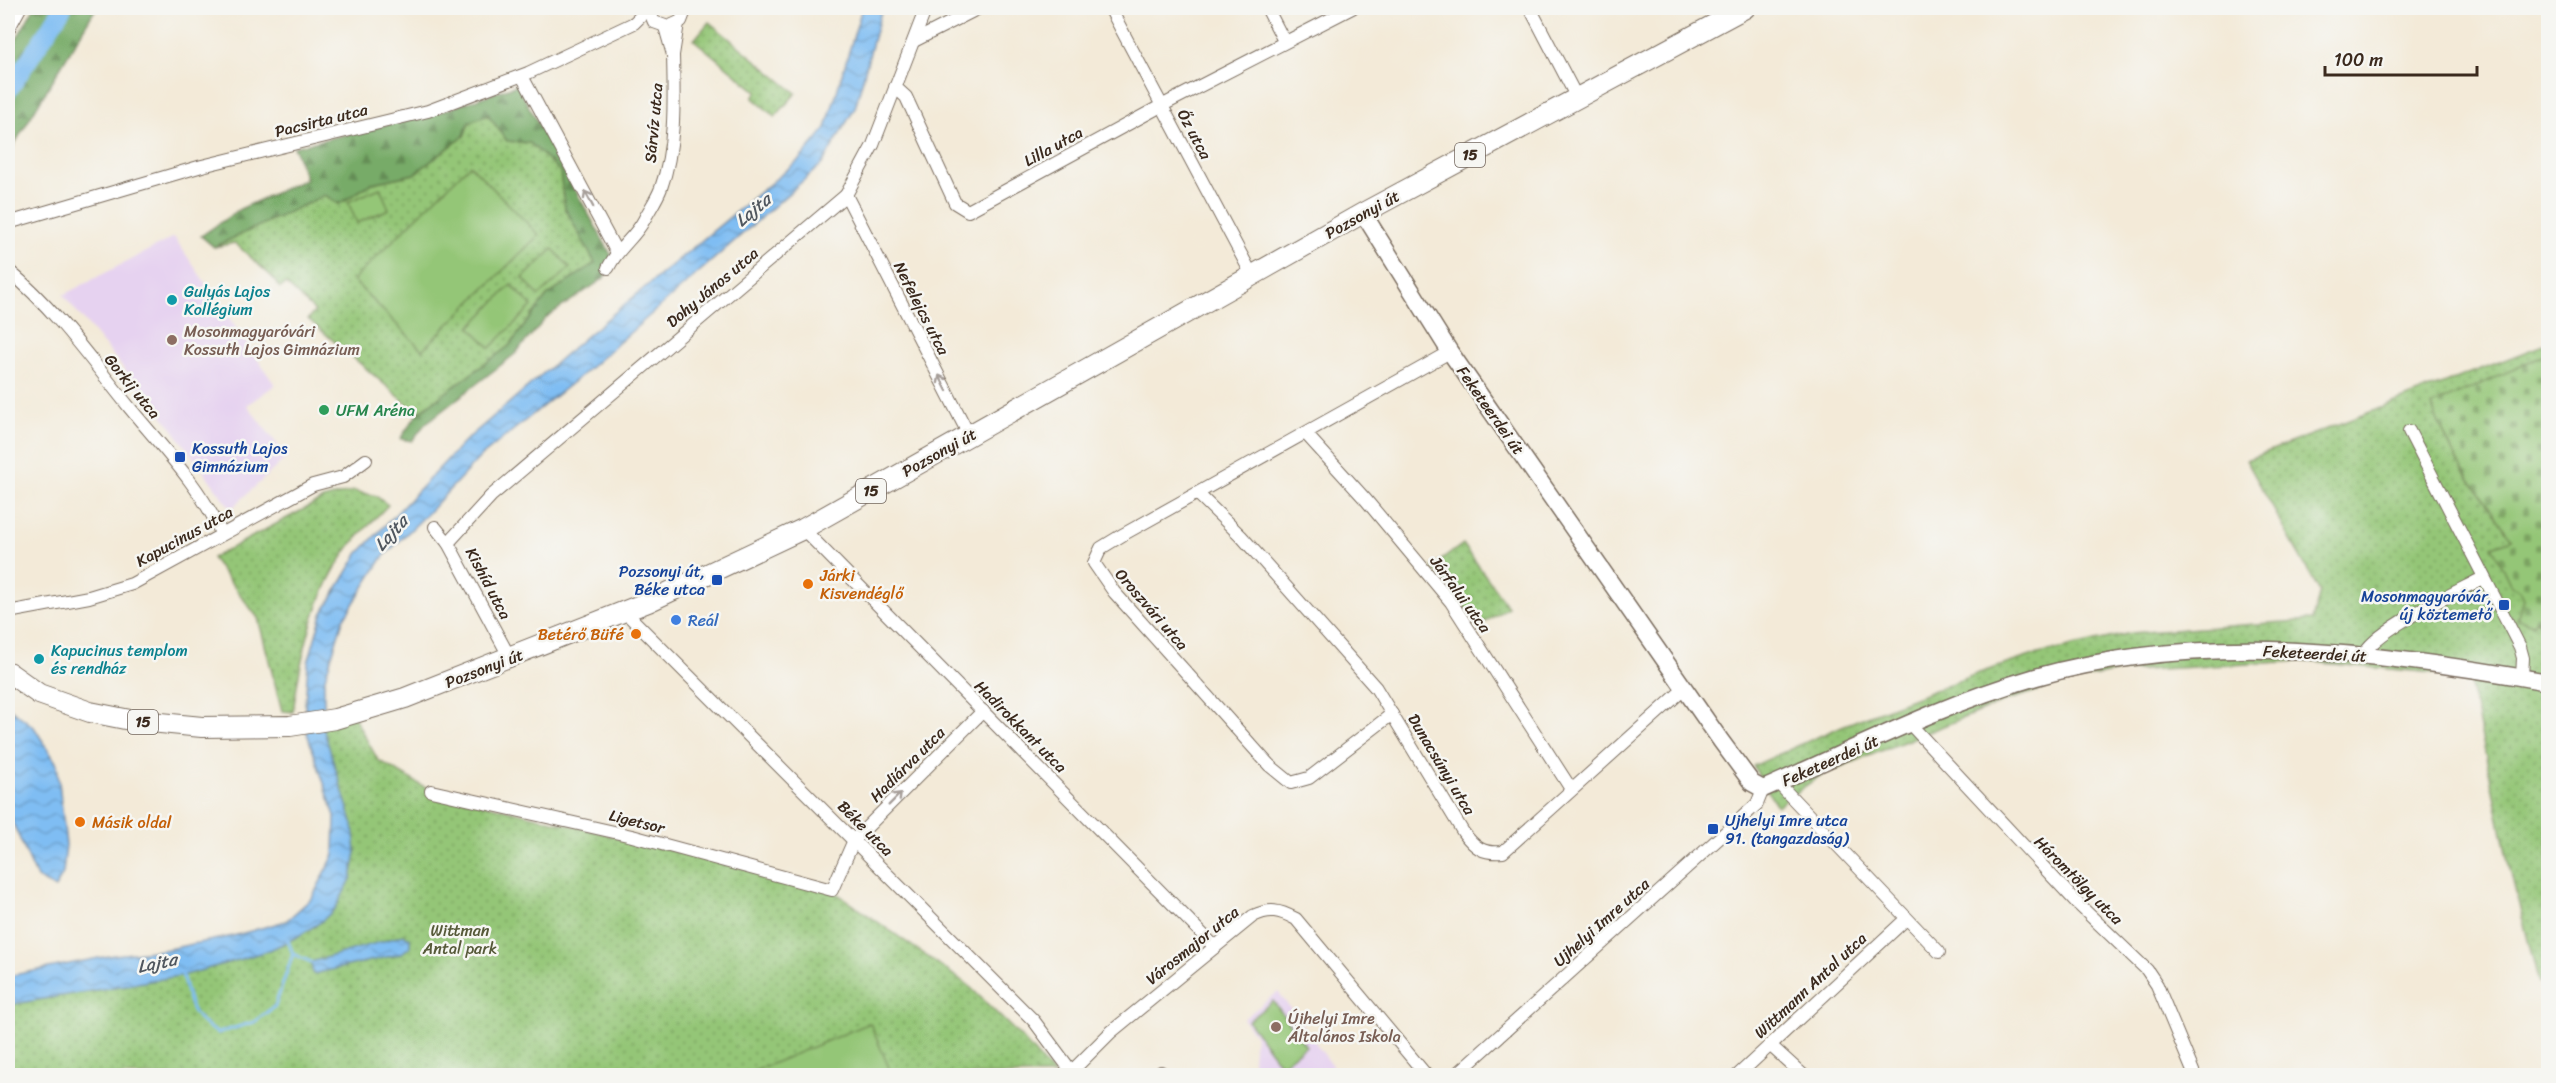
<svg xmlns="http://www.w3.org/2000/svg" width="2556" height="1083" viewBox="0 0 2556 1083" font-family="Sriracha,sans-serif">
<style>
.built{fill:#e6d2f0}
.green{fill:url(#green-dots);stroke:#68784a;stroke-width:1.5}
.forest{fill:url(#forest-firs);stroke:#596a43;stroke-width:1.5}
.cemetery{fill:url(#cemetery-stones);stroke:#68784a;stroke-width:1.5}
.pitch{fill:#94c677;stroke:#68784a;stroke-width:1.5}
.water{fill:url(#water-waves);stroke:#5d7488;stroke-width:1.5}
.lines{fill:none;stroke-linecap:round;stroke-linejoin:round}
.stream{stroke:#7fbdf3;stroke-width:3}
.river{stroke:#7fbdf3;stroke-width:18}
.street-casing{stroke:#7b6d5f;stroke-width:14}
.secondary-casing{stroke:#7b6d5f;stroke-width:19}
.primary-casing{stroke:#7b6d5f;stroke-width:22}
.street{stroke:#fff;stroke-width:12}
.secondary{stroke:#fff;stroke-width:16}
.primary{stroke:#fff;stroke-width:20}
.oneway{stroke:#a79f9a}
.culture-dot{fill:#0f9aa8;stroke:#f6f6f2;stroke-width:2}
.education-dot{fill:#8d6e63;stroke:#f6f6f2;stroke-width:2}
.leisure-dot{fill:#2e9e5b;stroke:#f6f6f2;stroke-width:2}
.transit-dot{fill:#1a4fb4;stroke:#f6f6f2;stroke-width:2}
.food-dot{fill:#e8710a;stroke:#f6f6f2;stroke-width:2}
.shop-dot{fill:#3f7fe0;stroke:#f6f6f2;stroke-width:2}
.labels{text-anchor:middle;stroke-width:5;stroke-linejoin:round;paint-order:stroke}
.shield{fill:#f6f6f2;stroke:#73675e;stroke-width:1.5}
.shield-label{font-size:15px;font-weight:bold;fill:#3b2a1e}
.street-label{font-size:16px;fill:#3b2a1e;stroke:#f6f6f2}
.culture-label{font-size:16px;fill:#0d838f;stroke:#f6f6f2;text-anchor:start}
.education-label{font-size:16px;fill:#785e54;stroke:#f6f6f2;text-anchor:start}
.leisure-label{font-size:16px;fill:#27864d;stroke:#f6f6f2;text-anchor:start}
.transit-label{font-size:16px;fill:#164399;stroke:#f6f6f2;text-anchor:start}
.food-label{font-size:16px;fill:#c56008;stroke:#f6f6f2;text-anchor:start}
.shop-label{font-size:16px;fill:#366cbe;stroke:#f6f6f2;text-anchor:start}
.park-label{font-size:16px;fill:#565939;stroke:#f6f6f2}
.water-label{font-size:18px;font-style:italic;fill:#4f565e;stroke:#f6f6f2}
</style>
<defs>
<pattern id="green-dots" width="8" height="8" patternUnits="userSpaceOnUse" patternTransform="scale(1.5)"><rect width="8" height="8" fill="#94c677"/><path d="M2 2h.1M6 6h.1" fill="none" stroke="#7aa161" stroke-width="1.8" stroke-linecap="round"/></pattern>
<pattern id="forest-firs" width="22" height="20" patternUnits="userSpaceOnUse" patternTransform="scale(1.5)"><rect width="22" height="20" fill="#77ab68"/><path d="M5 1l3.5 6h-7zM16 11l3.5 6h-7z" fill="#638b55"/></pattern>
<pattern id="cemetery-stones" width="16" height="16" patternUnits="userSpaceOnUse" patternTransform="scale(1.5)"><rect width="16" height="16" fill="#94c677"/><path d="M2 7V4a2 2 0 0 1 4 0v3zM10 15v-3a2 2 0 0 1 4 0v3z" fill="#7aa161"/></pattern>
<pattern id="water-waves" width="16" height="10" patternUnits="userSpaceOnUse" patternTransform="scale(1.5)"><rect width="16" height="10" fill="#7fbdf3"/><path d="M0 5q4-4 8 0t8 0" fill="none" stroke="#699ac4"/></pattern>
</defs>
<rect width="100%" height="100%" fill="#f6f6f2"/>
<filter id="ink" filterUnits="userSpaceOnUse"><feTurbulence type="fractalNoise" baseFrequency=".0167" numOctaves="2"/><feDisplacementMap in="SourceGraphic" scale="12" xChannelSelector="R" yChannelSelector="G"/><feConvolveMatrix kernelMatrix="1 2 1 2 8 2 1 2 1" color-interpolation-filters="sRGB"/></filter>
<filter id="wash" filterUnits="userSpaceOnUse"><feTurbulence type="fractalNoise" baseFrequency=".008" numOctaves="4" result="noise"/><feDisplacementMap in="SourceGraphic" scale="24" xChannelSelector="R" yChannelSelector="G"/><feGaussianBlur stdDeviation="1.35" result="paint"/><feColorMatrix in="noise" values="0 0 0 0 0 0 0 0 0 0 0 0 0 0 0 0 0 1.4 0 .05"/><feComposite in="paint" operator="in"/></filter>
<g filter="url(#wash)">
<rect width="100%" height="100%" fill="#f3ead8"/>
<g class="built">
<path d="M174 237 275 385 247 405 287 457 231 509 166 420 63 295Z"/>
<path d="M1278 992 1339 1075H1252L1255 1035 1243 1019Z"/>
</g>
<g class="green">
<path d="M709 22 796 93 775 117 753 98 757 92 694 40Z"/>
<path d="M489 115 507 141 530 143 560 171 565 208 595 263 547 296 509 346 418 413 308 319 315 311 286 284 280 288 272 277 235 243 214 247 325 195 339 204 372 183 414 174 464 136 469 122Z"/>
<path d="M2548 343V983H2539L2508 862 2469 676 2300 661 2124 671 2068 681 2008 700 1821 775 1777 806 1753 766 1842 726 1979 673 2034 655 2131 633 2312 620 2320 592 2246 460Z"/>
<path d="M354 491 376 496 388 505C375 519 361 532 350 546 314 594 301 654 293 712L282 711 258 618 212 558 323 499Z"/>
<path d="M1463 544 1508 607 1478 627 1459 598 1432 567Z"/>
<path d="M353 715 378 760 431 791 832 890 968 985 1020 1036 1054 1075 8 1076V986L224 948 308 911 339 873 341 826 318 720Z"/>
</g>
<g class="forest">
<path d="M34 8H96L8 155V54Z"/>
<path d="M517 85 614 260 603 279 547 317 515 354 425 424 412 441 400 439 418 413 509 346 547 296 595 263 565 208 560 171 530 143 507 141 488 115 469 122 464 136 414 174 372 183 339 204 325 195 214 247 201 236 240 209 306 179 294 147 443 111Z"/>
</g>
<path class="cemetery" d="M2548 354V639L2536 619 2533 624 2517 618 2524 599 2520 590 2511 586 2492 546 2512 539 2457 461 2431 406Z"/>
<g class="pitch">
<path d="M470 165 539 235 422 350 353 280Z"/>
<path d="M380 188 389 209 357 223 348 202Z"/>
<path d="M553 249 570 268 539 296 523 278Z"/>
<path d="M511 285 532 306 490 348 470 327Z"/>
<path d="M1273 1001 1306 1046 1281 1065 1248 1021Z"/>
<path d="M870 1023 892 1075H745Z"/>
</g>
<g class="water">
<path d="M862 8H882L855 108 822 164 583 374 480 457 428 513 383 557 343 620 324 681V731L353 825 356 852 351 879 335 909 321 922 297 937 270 950 238 960 185 975 8 1005V976L114 955 163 950 233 936 286 921 312 898 334 855 335 816 307 733 305 704 308 663 322 614 358 554 465 441 590 333 800 159 826 128Z"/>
<path d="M8 707 34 727 57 764 66 845 63 873 55 888 37 878 8 812Z"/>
<path d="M404 935 410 938V947L400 954 313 974 311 962Z"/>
</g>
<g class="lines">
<g class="stream">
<path d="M293 954 311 962"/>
<path d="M182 974C190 1004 189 1017 218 1033L254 1022 275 1006 293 954 287 938"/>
</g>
<path class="river" d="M8 91 63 8"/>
</g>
</g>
<g filter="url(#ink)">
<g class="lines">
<defs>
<g id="street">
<path d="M648 8 654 22 668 27 681 21 686 8"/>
<path d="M1110 8 1252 275"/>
<path d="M1267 8 1284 41"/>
<path d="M1530 8 1577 98"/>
<path d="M665 27 673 55 678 23"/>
<path d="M8 30 20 8"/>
<path d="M914 41 979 8"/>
<path d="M522 76 616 251"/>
<path d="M895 87 906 97 955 203 968 211 1161 106 1352 8"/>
<path d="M846 195 969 435"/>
<path d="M8 223 202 166 428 111 528 73 634 23 648 9"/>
<path d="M608 268C619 246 634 239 644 220 649 210 657 199 661 188 676 146 674 99 673 55"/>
<path d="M8 270C55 309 91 360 129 407 161 446 201 487 221 533"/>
<path d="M2409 431 2520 647 2523 658 2522 677"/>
<path d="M1306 434 1366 500 1451 602 1571 789"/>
<path d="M1198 494 1241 536 1376 688 1463 832C1475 848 1483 854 1503 852L1685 688"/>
<path d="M435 527 448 543 510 658"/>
<path d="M803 529 1215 947"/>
<path d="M448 543 491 496 846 195 873 145 926 8"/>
<path d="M8 612 89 597 132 584 313 485 343 477 366 460"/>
<path d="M625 612 1034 1021 1075 1076"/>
<path d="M2363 656C2372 631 2457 592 2483 578"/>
<path d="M1392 714 1309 778 1291 783 1269 765 1114 592 1094 563 1101 548 1124 534 1450 352"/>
<path d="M1911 725 2078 904 2147 970 2157 985 2195 1076"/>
<path d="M1778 783 1939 952"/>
<path d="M431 791 632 836 832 890 854 840 983 711"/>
<path d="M1770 1045 1804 1076"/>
<path d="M1073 1070 1111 1032 1253 916C1270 908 1279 910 1296 919L1427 1076"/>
<path d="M1161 1072 1164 1076"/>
<path d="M1455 1076 1757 804 1763 789"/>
<path d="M1737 1076 1906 919"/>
</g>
<path id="secondary" d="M1363 213 1450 352 1721 741 1752 783 1763 789C1852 750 1942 704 2036 677 2203 630 2380 652 2548 682"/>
<path id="primary" d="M8 672 39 694 90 712 130 720 202 727 290 726 335 719 405 698 648 602 803 529 1363 213 1745 8"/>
</defs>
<use href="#street" class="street-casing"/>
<use href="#secondary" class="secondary-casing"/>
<use href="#primary" class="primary-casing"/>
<use href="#street" class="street"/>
<use href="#secondary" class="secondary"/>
<use href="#primary" class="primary"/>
</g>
<defs><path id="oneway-shaft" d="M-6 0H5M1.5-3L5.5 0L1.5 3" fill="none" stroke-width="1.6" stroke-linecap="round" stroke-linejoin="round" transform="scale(1.5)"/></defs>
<g class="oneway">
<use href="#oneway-shaft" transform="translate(589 199) rotate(-118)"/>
<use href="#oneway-shaft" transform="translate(943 383) rotate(-117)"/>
<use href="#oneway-shaft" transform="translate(895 799) rotate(-45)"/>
</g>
</g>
<g class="culture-dot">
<circle cx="172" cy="300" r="6"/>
<circle cx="39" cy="659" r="6"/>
</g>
<g class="education-dot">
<circle cx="172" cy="340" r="6"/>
<circle cx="1276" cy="1027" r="6"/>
</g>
<circle class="leisure-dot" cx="324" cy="410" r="6"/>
<g class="transit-dot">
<rect x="174" y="451" width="12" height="12" rx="3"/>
<rect x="711" y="574" width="12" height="12" rx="3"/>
<rect x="2498" y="599" width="12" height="12" rx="3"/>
<rect x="1707" y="823" width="12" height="12" rx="3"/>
</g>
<g class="food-dot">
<circle cx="808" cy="584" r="6"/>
<circle cx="636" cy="634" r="6"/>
<circle cx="80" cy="822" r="6"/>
</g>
<circle class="shop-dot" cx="676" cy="620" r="6"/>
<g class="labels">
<g class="shield">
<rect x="1455" y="143" width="30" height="24" rx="4.5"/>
<rect x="856" y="479" width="30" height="24" rx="4.5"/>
<rect x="128" y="710" width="30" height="24" rx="4.5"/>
</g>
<g class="shield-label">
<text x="1470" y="160">15</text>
<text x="871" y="496">15</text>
<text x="143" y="727">15</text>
</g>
<g class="street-label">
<text transform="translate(321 120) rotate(-14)" y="6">Pacsirta utca</text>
<text transform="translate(653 123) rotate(-85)" y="6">Sárvíz utca</text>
<text transform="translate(1195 134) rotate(62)" y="6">Őz utca</text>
<text transform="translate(1053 146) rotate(-29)" y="6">Lilla utca</text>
<text transform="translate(1362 214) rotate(-29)" y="6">Pozsonyi út</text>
<text transform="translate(712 287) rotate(-40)" y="6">Dohy János utca</text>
<text transform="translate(922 308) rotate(63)" y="6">Nefelejcs utca</text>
<text transform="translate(133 386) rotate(51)" y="6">Gorkij utca</text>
<text transform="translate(1491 410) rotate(55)" y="6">Feketeerdei út</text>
<text transform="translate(939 452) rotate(-29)" y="6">Pozsonyi út</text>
<text transform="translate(184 536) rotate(-29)" y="6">Kapucinus utca</text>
<text transform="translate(489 583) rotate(62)" y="6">Kishíd utca</text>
<text transform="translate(1461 594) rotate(54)" y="6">Járfalui utca</text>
<text transform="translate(1152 609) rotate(49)" y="6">Oroszvári utca</text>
<text transform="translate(2315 653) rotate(3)" y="6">Feketeerdei út</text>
<text transform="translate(484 668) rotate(-21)" y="6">Pozsonyi út</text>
<text transform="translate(1021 726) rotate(45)" y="6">Hadirokkant utca</text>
<text transform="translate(1830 760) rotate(-24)" y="6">Feketeerdei út</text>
<text transform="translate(907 764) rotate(-45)" y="6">Hadiárva utca</text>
<text transform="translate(1442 764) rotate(59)" y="6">Dunacsúnyi utca</text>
<text transform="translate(637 821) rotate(14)" y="6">Ligetsor</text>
<text transform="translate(866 828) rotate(45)" y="6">Béke utca</text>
<text transform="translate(2079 880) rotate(45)" y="6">Háromtölgy utca</text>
<text transform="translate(1601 922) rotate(-42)" y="6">Ujhelyi Imre utca</text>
<text transform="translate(1192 945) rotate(-39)" y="6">Városmajor utca</text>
<text transform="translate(1810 985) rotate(-43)" y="6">Wittmann Antal utca</text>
</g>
<g class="culture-label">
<text x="184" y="297">Gulyás Lajos<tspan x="184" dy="18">Kollégium</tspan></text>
<text x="51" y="656">Kapucinus templom<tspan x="51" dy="18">és rendház</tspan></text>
</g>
<g class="education-label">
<text x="184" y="337">Mosonmagyaróvári<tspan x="184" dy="18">Kossuth Lajos Gimnázium</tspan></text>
<text x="1288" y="1024">Újhelyi Imre<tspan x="1288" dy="18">Általános Iskola</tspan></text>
</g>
<g class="leisure-label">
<text x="336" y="416">UFM Aréna</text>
</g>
<g class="transit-label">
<text x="192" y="454">Kossuth Lajos<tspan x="192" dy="18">Gimnázium</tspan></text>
<text x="705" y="577" text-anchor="end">Pozsonyi út,<tspan x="705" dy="18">Béke utca</tspan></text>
<text x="2492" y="602" text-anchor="end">Mosonmagyaróvár,<tspan x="2492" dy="18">új köztemető</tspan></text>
<text x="1725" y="826">Ujhelyi Imre utca<tspan x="1725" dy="18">91. (tangazdaság)</tspan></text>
</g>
<g class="food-label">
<text x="820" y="581">Járki<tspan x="820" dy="18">Kisvendéglő</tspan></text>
<text x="624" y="640" text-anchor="end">Betérő Büfé</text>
<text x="92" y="828">Másik oldal</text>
</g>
<g class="shop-label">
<text x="688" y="626">Reál</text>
</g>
<g class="park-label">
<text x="460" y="936">Wittman<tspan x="460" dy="18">Antal park</tspan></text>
</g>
<g class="water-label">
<text transform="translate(753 210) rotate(-40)" y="6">Lajta</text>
<text transform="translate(391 533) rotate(-48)" y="6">Lajta</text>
<text transform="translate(157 963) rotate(-12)" y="6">Lajta</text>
</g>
</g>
<rect width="2556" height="1083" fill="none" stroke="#f6f6f2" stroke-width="30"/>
<path d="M2325 66v9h152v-9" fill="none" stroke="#3b2a1e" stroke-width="3"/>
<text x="2334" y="66" font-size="18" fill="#3b2a1e" stroke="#f6f6f2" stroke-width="4.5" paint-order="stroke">100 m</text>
</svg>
